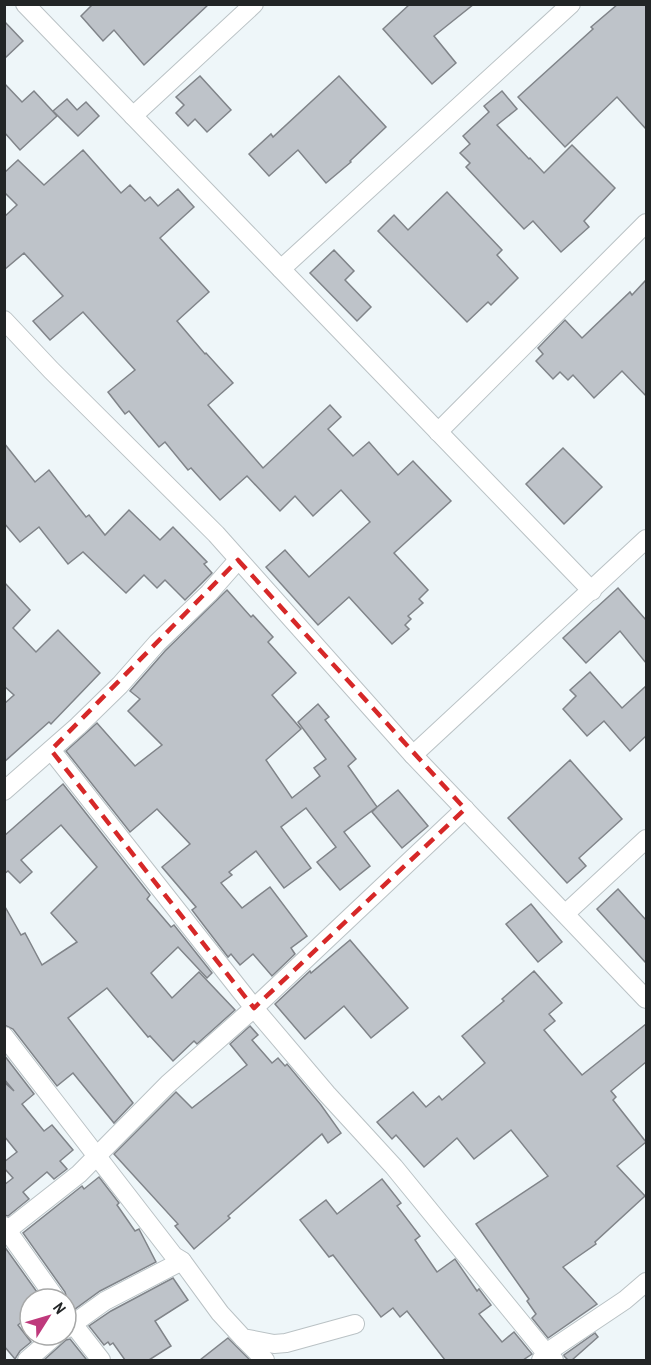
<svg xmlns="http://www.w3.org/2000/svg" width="651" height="1365" viewBox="0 0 651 1365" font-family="'Archivo Narrow',sans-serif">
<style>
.building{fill:#bec3c9;stroke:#808489;stroke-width:1.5}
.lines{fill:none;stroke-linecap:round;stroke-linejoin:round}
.street-casing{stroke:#bac2c5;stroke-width:20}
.street{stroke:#fff;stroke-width:18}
.marked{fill:none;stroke:#d62828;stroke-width:4.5;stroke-dasharray:12 8;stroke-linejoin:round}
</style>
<rect width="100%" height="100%" fill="#eef6f9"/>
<g class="building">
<path d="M93 4H209L144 65 114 30 103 41 81 16Z"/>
<path d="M410 4H474L434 36 456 63 432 84 383 29Z"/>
<path d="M618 4H646V129L617 97 565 147 518 97 593 29 591 27Z"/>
<path d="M4 21 23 41 4 59Z"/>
<path d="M200 76 231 110 207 132 195 119 188 126 176 113 184 105 176 97Z"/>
<path d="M339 76 386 127 350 161 351 162 326 183 298 150 269 176 249 154 271 134 273 137Z"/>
<path d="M4 83 22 102 34 91 57 116 20 150 4 132Z"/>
<path d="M502 91 517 109 497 125 529 159 530 158 544 173 572 145 615 188 584 221 589 227 561 252 533 221 524 229 466 167 470 163 460 153 470 144 463 136 489 112 484 106Z"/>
<path d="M67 99 77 110 86 102 99 116 78 136 53 111Z"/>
<path d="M83 150 121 193 130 185 145 201 150 197 158 206 178 189 194 207 160 238 209 292 177 321 205 354 206 353 233 383 208 405 263 468 330 405 341 417 328 429 353 456 369 442 398 475 413 461 451 501 394 553 428 590 419 599 423 603 408 616 411 619 405 625 409 629 392 644 349 597 318 625 266 567 285 550 309 577 370 522 341 490 313 516 295 496 280 511 247 476 220 500 191 468 188 470 165 442 159 447 129 411 125 414 108 392 135 370 83 312 50 340 33 321 63 296 24 253 4 270V217L17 205 4 192V173L18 160 44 185Z"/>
<path d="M447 192 502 250 497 255 518 278 491 305 488 302 467 322 378 231 394 215 408 230Z"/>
<path d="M334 250 354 271 345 280 371 307 357 321 310 273Z"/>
<path d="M646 280V396L622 371 594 398 573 375 568 380 560 372 553 379 536 361 543 354 538 348 565 320 582 338 630 292 632 295Z"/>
<path d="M4 443 35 482 49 470 86 517 89 515 105 535 129 510 160 540 173 527 207 562 204 564 212 573 185 600 165 580 157 588 144 575 126 593 83 552 68 564 39 527 20 542 4 523Z"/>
<path d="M563 448 602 487 564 524 526 484Z"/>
<path d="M4 582 30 610 13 628 36 652 58 630 100 673 51 724 49 722 4 762V704L14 695 4 686Z"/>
<path d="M618 588 646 620V663L620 631 586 663 563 638Z"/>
<path d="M227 590 251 617 253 615 273 637 268 642 296 673 272 695 301 729 266 760 292 798 320 776 314 768 326 759 298 722 318 704 329 717 325 720 356 759 348 766 377 807 398 790 428 826 402 848 372 812 377 807 344 832 370 866 340 890 317 862 336 847 306 808 281 827 311 868 284 888 256 851 229 872 232 875 221 883 242 908 270 887 307 936 291 948 295 954 272 976 253 954 240 965 231 954 228 957 192 910 196 907 162 867 190 844 157 809 130 832 66 751 97 723 135 766 162 745 128 711 140 699 130 691 165 651Z"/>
<path d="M590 672 622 708 646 686V736L630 751 604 721 587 736 563 709 576 696 570 690Z"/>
<path d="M570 760 622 819 579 858 586 866 567 883 508 818Z"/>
<path d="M63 784 150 895 147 899 171 927 174 925 212 973 207 978 178 947 151 973 172 998 199 972 235 1010 197 1044 194 1041 173 1061 150 1036 148 1037 107 988 68 1018 133 1103 114 1123 73 1073 57 1086 13 1029 4 1025V905L21 935 25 933 42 965 77 942 51 913 97 867 61 825 21 860 32 872 20 883 8 871 4 874V836Z"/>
<path d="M618 889 646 920V963L597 909Z"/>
<path d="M531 904 562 942 538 962 506 924Z"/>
<path d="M350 940 408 1008 371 1038 344 1006 305 1039 275 1004 310 971 311 973Z"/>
<path d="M534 971 562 1003 549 1014 555 1021 544 1030 582 1075 646 1024V1062L611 1091 616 1097 613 1100 646 1142 617 1166 645 1196 595 1242 596 1244 563 1267 597 1304 548 1338 532 1318 536 1314 527 1301 529 1299 476 1224 548 1176 511 1130 474 1159 457 1138 424 1167 396 1135 392 1139 377 1122 413 1092 426 1107 439 1096 442 1100 485 1063 462 1036 504 1001 502 999Z"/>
<path d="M250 1026 258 1035 252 1040 272 1063 278 1058 285 1066 287 1064 321 1105 341 1133 328 1143 322 1134 228 1216 230 1218 194 1249 175 1226 178 1224 114 1154 176 1092 192 1108 247 1065 230 1044Z"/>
<path d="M4 1055 34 1094 22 1104 44 1131 52 1125 73 1150 60 1161 67 1169 54 1179 47 1172 23 1192 29 1199 8 1216 4 1215V1185L13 1178 4 1168V1162L17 1152 4 1136V1082L14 1091 4 1079Z"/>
<path d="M99 1177 119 1203 117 1205 135 1231 139 1229 140 1231 156 1262 100 1291 75 1309 66 1304 67 1299 65 1292 23 1233 82 1186 84 1189Z"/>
<path d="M382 1179 401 1203 397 1206 420 1236 415 1240 437 1272 455 1259 477 1291 479 1289 491 1305 479 1314 502 1342 514 1332 532 1354 523 1360H445L407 1311 400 1317 393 1308 381 1317 333 1255 329 1257 300 1220 326 1200 337 1214Z"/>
<path d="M4 1246 42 1299H30V1315L18 1325 31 1342 20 1351 15 1359 4 1346Z"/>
<path d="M173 1278 188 1300 155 1321 171 1346 149 1360H125L113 1343 110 1345 108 1342 104 1345 89 1326 111 1311Z"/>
<path d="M595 1333 598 1337 572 1360H568L564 1356V1355Z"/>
<path d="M228 1338 250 1360H200Z"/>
<path d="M70 1339 86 1359 85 1360H44L66 1340Z"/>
</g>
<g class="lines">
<defs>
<g id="street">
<path d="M25 4 592 591"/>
<path d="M133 116 254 4"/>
<path d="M281 269 571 4"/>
<path d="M4 320 51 370 216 534 413 755 646 999"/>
<path d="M438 432 646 223"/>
<path d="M51 750 254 1008 327 1094 394 1167 546 1353 554 1360"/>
<path d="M413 755 646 539"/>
<path d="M4 791 78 726 120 685 157 643 209 593 238 560"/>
<path d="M565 914 646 839"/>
<path d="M4 1036 174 1256 182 1261 220 1313 243 1338 274 1344 286 1343 355 1324"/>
<path d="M4 1226 56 1299"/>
<path d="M4 1233 79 1174 168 1084 254 1008 465 809"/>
<path d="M66 1315 101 1360"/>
<path d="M66 1329 105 1301 182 1261"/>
<path d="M243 1338 265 1360"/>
<path d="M27 1360 56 1335"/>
<path d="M541 1360 546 1353 625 1300 646 1282"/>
</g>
</defs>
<use href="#street" class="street-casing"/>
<use href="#street" class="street"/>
</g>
<path class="marked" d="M238 560 465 809 254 1008 51 750Z"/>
<rect width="651" height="1365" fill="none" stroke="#222526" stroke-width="12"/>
<g transform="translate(48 1317) rotate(53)"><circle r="28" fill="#ffffff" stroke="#a7a8a8" stroke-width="1.5"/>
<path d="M0-4.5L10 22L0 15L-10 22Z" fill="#bf397c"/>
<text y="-9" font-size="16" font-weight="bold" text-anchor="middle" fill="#222526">N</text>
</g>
</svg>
